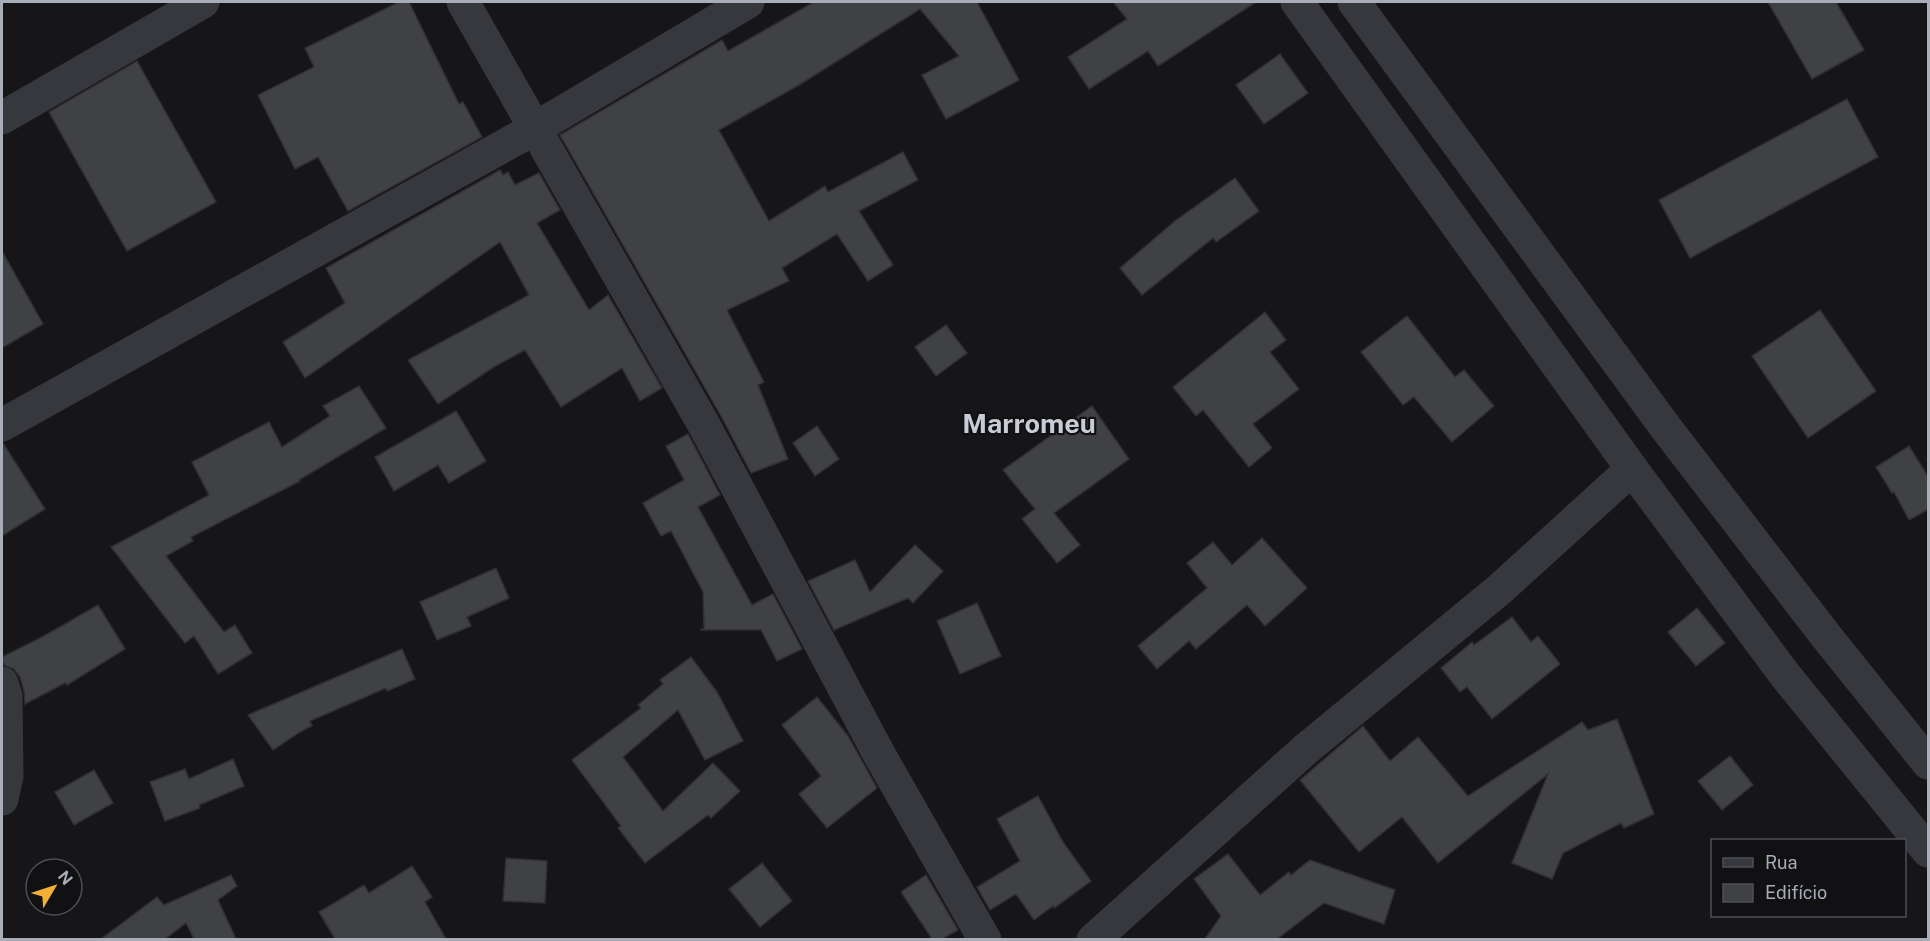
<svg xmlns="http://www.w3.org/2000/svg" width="1930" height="941" viewBox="0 0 1930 941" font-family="'Public Sans',sans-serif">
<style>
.building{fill:#404145;stroke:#303034;stroke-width:1.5}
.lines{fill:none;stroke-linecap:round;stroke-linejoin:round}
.minor{stroke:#37383d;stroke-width:33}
.labels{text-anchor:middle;stroke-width:4.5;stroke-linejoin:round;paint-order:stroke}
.district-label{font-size:27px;font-weight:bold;fill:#c9ccd4;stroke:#111113}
</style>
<rect width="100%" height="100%" fill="#161618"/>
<g class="building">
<path d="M399 2H409L459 104 463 102 482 137 348 211 318 157 295 169 258 95 314 67 305 48Z"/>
<path d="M814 2H977L1019 80 946 119 922 75 959 56 920 9 799 85 719 130 769 221 825 186 828 192 903 152 918 180 859 211 893 265 868 281 837 234 782 268 789 281 727 310 764 382 758 385 788 459 751 473 721 416 560 135 722 40 728 51Z"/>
<path d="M1113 2H1256L1158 66 1148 51 1089 89 1068 57 1127 19Z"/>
<path d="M1768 2H1836L1864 50 1812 79Z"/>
<path d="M1280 54 1308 93 1264 124 1236 85Z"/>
<path d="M137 61 216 202 127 251 49 112Z"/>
<path d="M1847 99 1878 157 1690 258 1659 200Z"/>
<path d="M500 170 503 175 508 172 515 185 539 173 560 210 537 223 589 310 608 295 662 388 640 401 622 368 561 407 525 350 497 365 438 404 408 360 529 295 500 242 305 378 283 342 345 303 326 268Z"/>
<path d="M1235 178 1259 211 1216 242 1213 238 1142 295 1120 268 1175 221Z"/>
<path d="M2 251 43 324 2 348Z"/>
<path d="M1820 310 1876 391 1808 438 1752 356Z"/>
<path d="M1265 312 1286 340 1270 352 1299 389 1253 424 1272 448 1249 467 1203 410 1196 416 1173 387Z"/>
<path d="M1407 316 1455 377 1464 370 1494 406 1452 442 1414 397 1403 405 1361 352Z"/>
<path d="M946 325 967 353 936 376 915 347Z"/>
<path d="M359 386 386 428 299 480 300 481 191 537 193 541 166 556 224 632 235 625 252 653 218 674 194 636 185 643 111 547 209 495 192 462 269 422 282 447 330 416 323 406Z"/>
<path d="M1092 406 1129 459 1054 513 1080 545 1057 563 1022 519 1035 509 1003 470Z"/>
<path d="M456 411 486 461 449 483 438 465 394 491 375 457Z"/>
<path d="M817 426 839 459 815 476 793 443Z"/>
<path d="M688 434 720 495 698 507 752 605 773 594 802 649 777 661 761 630H700L704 628 703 592 671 531 661 536 643 503 684 480 666 446Z"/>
<path d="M3 443 45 509 2 536V444Z"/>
<path d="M1909 446 1929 478V509L1909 520 1894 492 1892 493 1876 467Z"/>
<path d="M1262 538 1307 588 1265 626 1247 605 1196 649 1189 641 1157 669 1138 646 1207 588 1187 563 1213 542 1232 565Z"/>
<path d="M915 545 943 571 913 603 908 598 834 630 808 581 855 560 870 592Z"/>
<path d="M496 568 509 598 467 617 471 626 437 640 420 602Z"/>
<path d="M977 603 1001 656 960 674 937 621Z"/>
<path d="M98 605 125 649 67 685 65 683 25 704 24 691 20 677 14 669 4 665 2 657 44 636Z"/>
<path d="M1697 608 1725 643 1696 666 1668 632Z"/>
<path d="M1512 617 1531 642 1538 636 1560 664 1492 719 1467 687 1460 692 1441 668 1472 642 1474 645Z"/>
<path d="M402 649 415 679 387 691 386 688 310 721 312 726 300 732 273 750 248 715Z"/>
<path d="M691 657 717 692 743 741 705 760 678 710 623 757 663 811 713 763 740 791 711 818 708 815 645 863 618 828 621 826 572 760 641 708 638 705 663 684 660 680Z"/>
<path d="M817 697 848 736 877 788 827 828 799 794 821 776 782 725Z"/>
<path d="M1617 719 1654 814 1624 828 1621 823 1563 853 1552 879 1512 863 1548 774 1438 863 1402 817 1359 852 1300 780 1363 726 1390 761 1418 737 1468 796 1582 722 1588 730Z"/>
<path d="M1730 756 1753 785 1722 810 1698 781Z"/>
<path d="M233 759 244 786 199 805 200 808 165 821 150 782 185 769 189 779Z"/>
<path d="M94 770 113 803 74 825 55 792Z"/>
<path d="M1038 796 1063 842 1091 881 1054 908 1053 906 1034 920 1016 894 990 910 977 887 1020 861 997 819Z"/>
<path d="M1228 854 1260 895 1289 872 1291 875 1310 860 1395 890 1384 924 1324 903 1277 939H1205L1221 916 1194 879Z"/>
<path d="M506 858 547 861 545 903 503 901Z"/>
<path d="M762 863 792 901 760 927 729 889Z"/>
<path d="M412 866 432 897 425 902 446 939H335L319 912 364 885 369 893Z"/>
<path d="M231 875 237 886 218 900 236 939H194L186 923 165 939H101L157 897 164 905Z"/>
<path d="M926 875 958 930 942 939H932L901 892Z"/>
</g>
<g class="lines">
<g class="minor">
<path d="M463 2 704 425 879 754 985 940"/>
<path d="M1297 2 1632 469 1785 675 1928 851"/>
<path d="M1354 2 1666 428 1826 636 1928 763"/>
<path d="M2 118 203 2"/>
<path d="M2 425 534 129 748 2"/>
<path d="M2 683 6 696 7 776 2 799"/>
<path d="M1093 940 1306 749 1500 589 1632 469"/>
</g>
</g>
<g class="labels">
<g class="district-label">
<text x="1029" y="433">Marromeu</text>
</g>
</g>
<rect width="1930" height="941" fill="none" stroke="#a8adb8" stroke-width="6"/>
<rect x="1711" y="839" width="195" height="78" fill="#111113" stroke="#4d4f55" stroke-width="1.5"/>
<rect x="1723" y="858" width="30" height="9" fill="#37383d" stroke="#4d4f55" stroke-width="1.5"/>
<text x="1765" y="869" font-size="18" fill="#a8adb8">Rua</text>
<rect x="1723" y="884" width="30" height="18" fill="#404145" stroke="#4d4f55" stroke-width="1.5"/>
<text x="1765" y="899" font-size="18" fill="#a8adb8">Edifício</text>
<g transform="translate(54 887) rotate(51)"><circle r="28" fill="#111113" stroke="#4d4f55" stroke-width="1.5"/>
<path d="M0-4.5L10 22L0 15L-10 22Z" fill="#f2b134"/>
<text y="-9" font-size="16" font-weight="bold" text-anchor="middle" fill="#a8adb8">N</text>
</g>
</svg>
